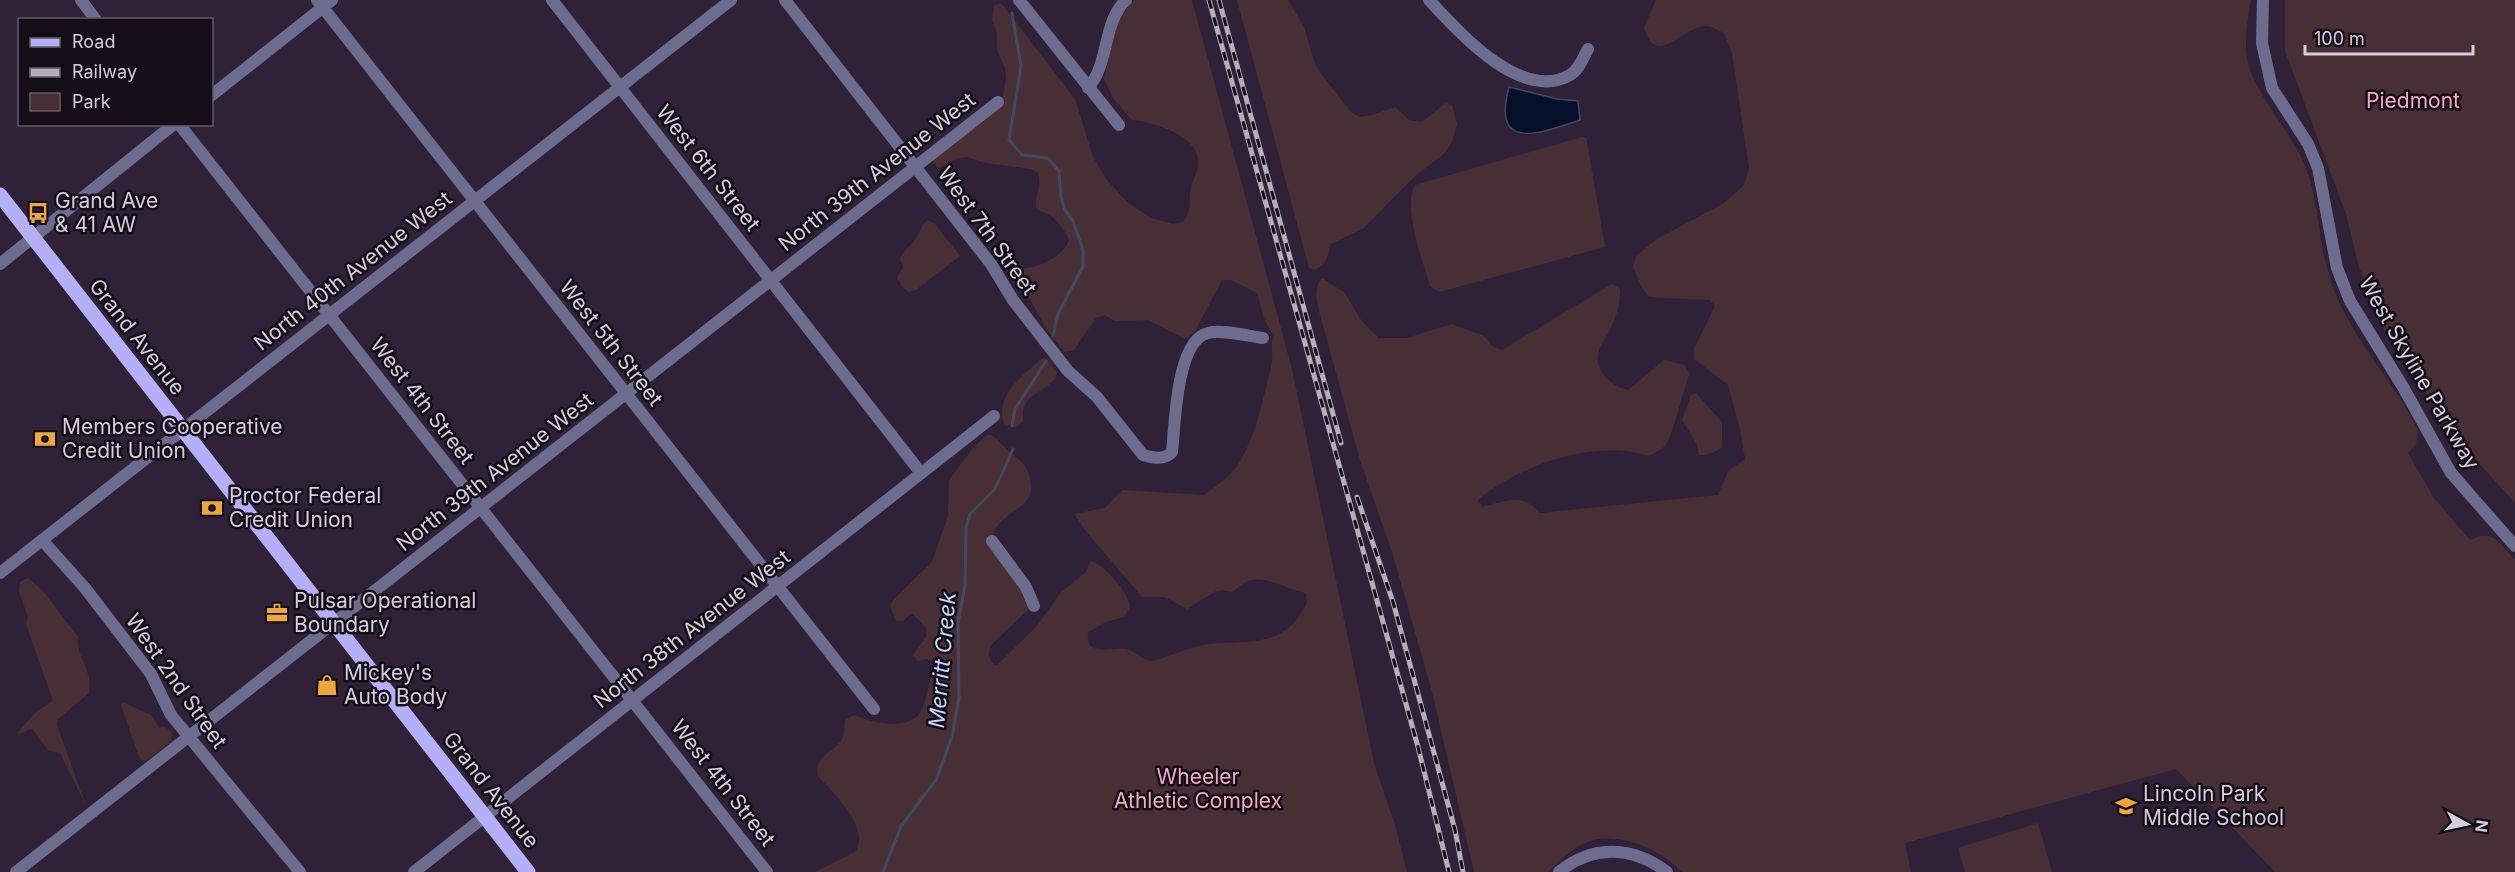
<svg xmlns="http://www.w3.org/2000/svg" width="2515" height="872" viewBox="0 0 2515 872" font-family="Inter,sans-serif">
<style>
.green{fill:#482f36}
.water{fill:#040f2a;stroke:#43485f;stroke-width:1.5}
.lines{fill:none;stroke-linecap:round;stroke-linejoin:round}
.stream{stroke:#43485f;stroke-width:3}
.minor{stroke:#6e6c8e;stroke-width:12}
.major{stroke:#b4aff6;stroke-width:15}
.rail-casing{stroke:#b6acbd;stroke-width:5}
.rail{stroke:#140e18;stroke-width:3;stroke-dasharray:9;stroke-linecap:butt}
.labels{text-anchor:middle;stroke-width:5;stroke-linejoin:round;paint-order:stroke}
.park-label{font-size:21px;fill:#f3abbf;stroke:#140e18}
.street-label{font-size:21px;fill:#d6cddc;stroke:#140e18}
.poi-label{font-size:21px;fill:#d6cddc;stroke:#140e18;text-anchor:start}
.water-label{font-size:22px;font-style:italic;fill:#c5d8fb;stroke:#140e18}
</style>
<rect width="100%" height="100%" fill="#2f2137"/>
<g class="green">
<path d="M1134 0H1192L1292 369 1374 763 1395 825 1407 872H815L855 852C872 828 832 792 818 776 814 754 833 754 842 739 845 733 844 727 845 720L854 715C872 722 902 731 918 715 924 709 926 697 928 689 930 679 934 672 932 661L927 659 918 661 913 655 926 637V628L912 613 903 621H896L890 606 894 599 932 562 948 516 949 480 972 449 986 436 991 435C1000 440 1004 448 1012 454 1024 464 1029 467 1031 485 1034 512 995 510 991 543L1028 595 1029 609 991 645C987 655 989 659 996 666L1036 627 1061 592 1085 573 1091 561C1105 565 1129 593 1130 607L1124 617 1106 622 1088 632C1084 658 1114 647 1126 649 1135 651 1142 660 1151 661 1157 661 1189 648 1199 646 1227 639 1258 648 1284 631 1295 625 1301 613 1307 603L1306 593C1288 590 1268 575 1248 581 1242 583 1237 589 1232 592L1223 590 1216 591 1187 609 1165 597H1142L1085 530 1074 514 1105 508 1122 490 1204 495C1217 485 1233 475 1241 460 1257 432 1263 398 1271 367 1274 357 1270 346 1273 336L1264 318 1257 293 1231 280H1222L1194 333 1185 339 1148 320 1115 321 1105 315 1096 318 1074 350 1065 352 1049 333 1029 298 1008 277 1016 269C1035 269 1060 260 1069 241 1068 233 1055 218 1048 214 1042 211 1040 213 1036 207 1035 194 1042 188 1038 173L1031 169 985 163 967 157 958 158 939 168 933 163V160L965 134 985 121 1002 101 1006 79 1005 68 997 50V33L992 20 994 6 1001 3 1075 99 1093 157 1107 180 1128 203 1151 218 1173 224 1183 222C1193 210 1188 201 1191 187 1193 179 1198 172 1198 164 1201 136 1153 122 1132 120L1113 98 1104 79 1118 19Z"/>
<path d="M1237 0H1288L1304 27 1315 64 1322 75 1351 112 1359 117 1372 115 1395 107 1409 120 1422 122 1446 103 1452 105 1457 124 1452 142 1444 154 1415 176 1364 228 1331 244C1328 256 1327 265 1314 270L1309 268Z"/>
<path d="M1656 0H2251C2248 19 2244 40 2247 59 2253 93 2293 133 2306 168 2319 202 2318 240 2329 275 2345 332 2392 377 2418 430L2416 444 2408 453 2434 498 2470 540C2494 528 2499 543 2515 560V872H2275L2176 769 1905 843 1911 872H1682C1662 851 1628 835 1598 839 1579 842 1561 859 1548 872H1474L1432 692 1392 552 1360 460 1320 315C1317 302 1313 289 1322 278L1344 292 1361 320 1378 338H1407L1452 324 1484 336 1493 347 1502 350 1612 284 1620 289C1621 304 1615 321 1608 334 1604 340 1599 347 1598 355 1595 372 1613 387 1628 390L1664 360 1684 365 1689 374C1685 386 1671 441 1665 446 1661 450 1654 453 1649 456 1596 438 1519 465 1478 500L1482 507C1507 501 1522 492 1540 513L1718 495 1728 471 1745 459 1740 429 1728 385 1694 359V349L1715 306 1710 300 1649 297 1641 286 1633 267 1636 256 1657 239 1724 203 1744 185 1749 168 1732 53 1724 33C1719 31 1712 26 1707 26 1682 25 1656 71 1644 27Z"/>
<path d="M2285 0H2515V503L2455 437 2381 325 2359 267 2346 214 2285 51Z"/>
<path d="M1582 137 1586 138 1587 142 1605 247 1439 292 1430 286C1423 261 1402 208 1415 185Z"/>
<path d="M928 220 935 224 960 256 916 290 909 292 902 287 897 278 903 267 900 258C907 245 919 241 922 225Z"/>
<path d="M1046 358 1057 371 1056 378C1042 395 1020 394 1023 421L1017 427 1004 424C994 395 1024 375 1041 359Z"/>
<path d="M1696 393 1722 422V447C1715 453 1708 455 1699 455L1697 444 1682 420 1691 395Z"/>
<path d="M28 578 43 591 78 637C76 659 93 668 89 693L58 719 57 725 86 806 60 753 48 750 33 730 30 729 20 734 17 733 36 712 53 701 26 624 28 617 19 592 20 582Z"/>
<path d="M123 702 151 715 159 728 164 727 172 731C174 744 156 753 146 760L142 761 138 754 121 705Z"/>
<path d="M2038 823 2052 872H1965L1958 848Z"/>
</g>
<path class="water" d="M1509 87 1557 99 1578 101 1580 120C1541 133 1491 153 1509 87Z"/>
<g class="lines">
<g class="stream">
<path d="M1012 13 1021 66 1009 140 1022 155 1048 158 1059 171 1061 197 1065 210 1073 221 1083 250V266L1058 314 1053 336"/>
<path d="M1012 426 1015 409 1046 361"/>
<path d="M883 872 901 826 936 780 952 737 959 698 958 623 965 585 966 528 970 514 995 489 1013 449"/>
</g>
<g class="minor">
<path d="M81 0 96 20"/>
<path d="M317 0 874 709"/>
<path d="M552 0 921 473"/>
<path d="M785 0 991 264 1013 300 1068 371 1097 397 1143 455C1152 458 1165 460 1172 452 1175 426 1176 340 1208 333 1221 329 1248 336 1263 338"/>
<path d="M1019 0 1119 125"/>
<path d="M1429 0C1458 31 1521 103 1570 75 1579 70 1583 58 1588 49"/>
<path d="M2263 0 2262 43 2272 88 2308 144 2318 168 2337 268 2350 301 2403 387 2451 473 2515 546"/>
<path d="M1088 88C1110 63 1102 23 1126 0"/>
<path d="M212 95 332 0"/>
<path d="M179 124 767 872"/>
<path d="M0 264 174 124"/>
<path d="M42 540 85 588 151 674 171 715 300 872"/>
<path d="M992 541 1026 587 1034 606"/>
<path d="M0 573 731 0"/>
<path d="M16 872 998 102"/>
<path d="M414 872 994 416"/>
<path d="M1559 872C1593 844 1633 846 1667 872"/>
</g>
<path class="major" d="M0 195 528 872"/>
<defs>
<g id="rail">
<path d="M1209 0 1418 747 1449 872"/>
<path d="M1219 0 1341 443"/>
<path d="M1357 497 1393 602 1455 830 1463 872"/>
</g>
</defs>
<use href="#rail" class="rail-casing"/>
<use href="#rail" class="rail"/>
</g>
<defs>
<symbol id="bus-bare" viewBox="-9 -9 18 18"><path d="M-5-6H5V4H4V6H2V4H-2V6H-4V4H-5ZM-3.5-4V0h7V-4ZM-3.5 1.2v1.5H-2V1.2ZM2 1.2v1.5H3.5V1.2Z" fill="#eda83b" stroke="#140e18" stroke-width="2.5" paint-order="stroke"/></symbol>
<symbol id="bank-bare" viewBox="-9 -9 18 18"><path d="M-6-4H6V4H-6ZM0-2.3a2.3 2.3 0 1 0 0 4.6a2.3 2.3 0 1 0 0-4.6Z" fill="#eda83b" stroke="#140e18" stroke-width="2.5" paint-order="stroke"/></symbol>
<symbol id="office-bare" viewBox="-9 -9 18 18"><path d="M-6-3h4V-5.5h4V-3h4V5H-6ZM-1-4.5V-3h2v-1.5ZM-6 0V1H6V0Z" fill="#eda83b" stroke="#140e18" stroke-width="2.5" paint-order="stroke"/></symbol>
<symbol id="shop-bare" viewBox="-9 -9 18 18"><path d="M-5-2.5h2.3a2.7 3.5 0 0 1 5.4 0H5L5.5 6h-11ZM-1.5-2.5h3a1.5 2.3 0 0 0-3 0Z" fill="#eda83b" stroke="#140e18" stroke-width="2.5" paint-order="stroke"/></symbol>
<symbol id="school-bare" viewBox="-9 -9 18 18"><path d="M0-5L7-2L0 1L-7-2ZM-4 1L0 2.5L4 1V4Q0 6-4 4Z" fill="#eda83b" stroke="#140e18" stroke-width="2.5" paint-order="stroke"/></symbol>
</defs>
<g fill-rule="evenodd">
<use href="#bus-bare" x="23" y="198" width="30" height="30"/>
<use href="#bank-bare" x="30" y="424" width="30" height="30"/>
<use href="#bank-bare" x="197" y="493" width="30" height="30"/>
<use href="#office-bare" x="262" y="598" width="30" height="30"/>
<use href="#shop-bare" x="312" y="670" width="30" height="30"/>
<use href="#school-bare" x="2111" y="791" width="30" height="30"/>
</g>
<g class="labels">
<g class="park-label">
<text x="2413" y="108">Piedmont</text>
<text x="1198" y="784">Wheeler<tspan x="1198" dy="24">Athletic Complex</tspan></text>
</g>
<g class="street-label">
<text transform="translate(708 168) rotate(52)" y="7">West 6th Street</text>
<text transform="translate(877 172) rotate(-38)" y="7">North 39th Avenue West</text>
<text transform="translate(987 231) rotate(54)" y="7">West 7th Street</text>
<text transform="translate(353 271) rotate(-38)" y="7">North 40th Avenue West</text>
<text transform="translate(137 337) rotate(52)" y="7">Grand Avenue</text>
<text transform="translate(611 343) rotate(52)" y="7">West 5th Street</text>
<text transform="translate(2419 373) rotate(60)" y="7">West Skyline Parkway</text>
<text transform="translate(422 401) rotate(52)" y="7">West 4th Street</text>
<text transform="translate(495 472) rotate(-38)" y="7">North 39th Avenue West</text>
<text transform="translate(692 629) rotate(-38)" y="7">North 38th Avenue West</text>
<text transform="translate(176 681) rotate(55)" y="7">West 2nd Street</text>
<text transform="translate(723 783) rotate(52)" y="7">West 4th Street</text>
<text transform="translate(491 790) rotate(52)" y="7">Grand Avenue</text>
</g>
<g class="poi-label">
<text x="55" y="208">Grand Ave<tspan x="55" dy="24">&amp; 41 AW</tspan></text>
<text x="62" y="434">Members Cooperative<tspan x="62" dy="24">Credit Union</tspan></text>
<text x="229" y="503">Proctor Federal<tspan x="229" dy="24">Credit Union</tspan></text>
<text x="294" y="608">Pulsar Operational<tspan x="294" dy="24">Boundary</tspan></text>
<text x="344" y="680">Mickey's<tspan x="344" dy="24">Auto Body</tspan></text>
<text x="2143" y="801">Lincoln Park<tspan x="2143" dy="24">Middle School</tspan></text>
</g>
<g class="water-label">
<text transform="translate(942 660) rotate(-85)" y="8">Merritt Creek</text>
</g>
</g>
<rect x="18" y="18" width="195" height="108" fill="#140e18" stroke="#625a66" stroke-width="1.5"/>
<rect x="30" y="38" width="30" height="9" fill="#b4aff6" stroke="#625a66" stroke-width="1.5"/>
<text x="72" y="48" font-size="18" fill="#d6cddc">Road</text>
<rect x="30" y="68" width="30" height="9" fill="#b6acbd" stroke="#625a66" stroke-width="1.5"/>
<text x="72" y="78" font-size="18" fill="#d6cddc">Railway</text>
<rect x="30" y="93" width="30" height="18" fill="#482f36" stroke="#625a66" stroke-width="1.5"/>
<text x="72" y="108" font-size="18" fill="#d6cddc">Park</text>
<g transform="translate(2467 824) rotate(98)" stroke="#140e18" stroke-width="4.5" paint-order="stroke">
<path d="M0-4.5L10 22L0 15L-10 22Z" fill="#d6cddc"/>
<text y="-9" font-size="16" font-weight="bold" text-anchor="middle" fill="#d6cddc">N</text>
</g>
<path d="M2305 45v9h168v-9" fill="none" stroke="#d6cddc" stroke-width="3"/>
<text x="2314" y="45" font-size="18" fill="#d6cddc" stroke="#140e18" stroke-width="4.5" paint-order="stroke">100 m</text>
</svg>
